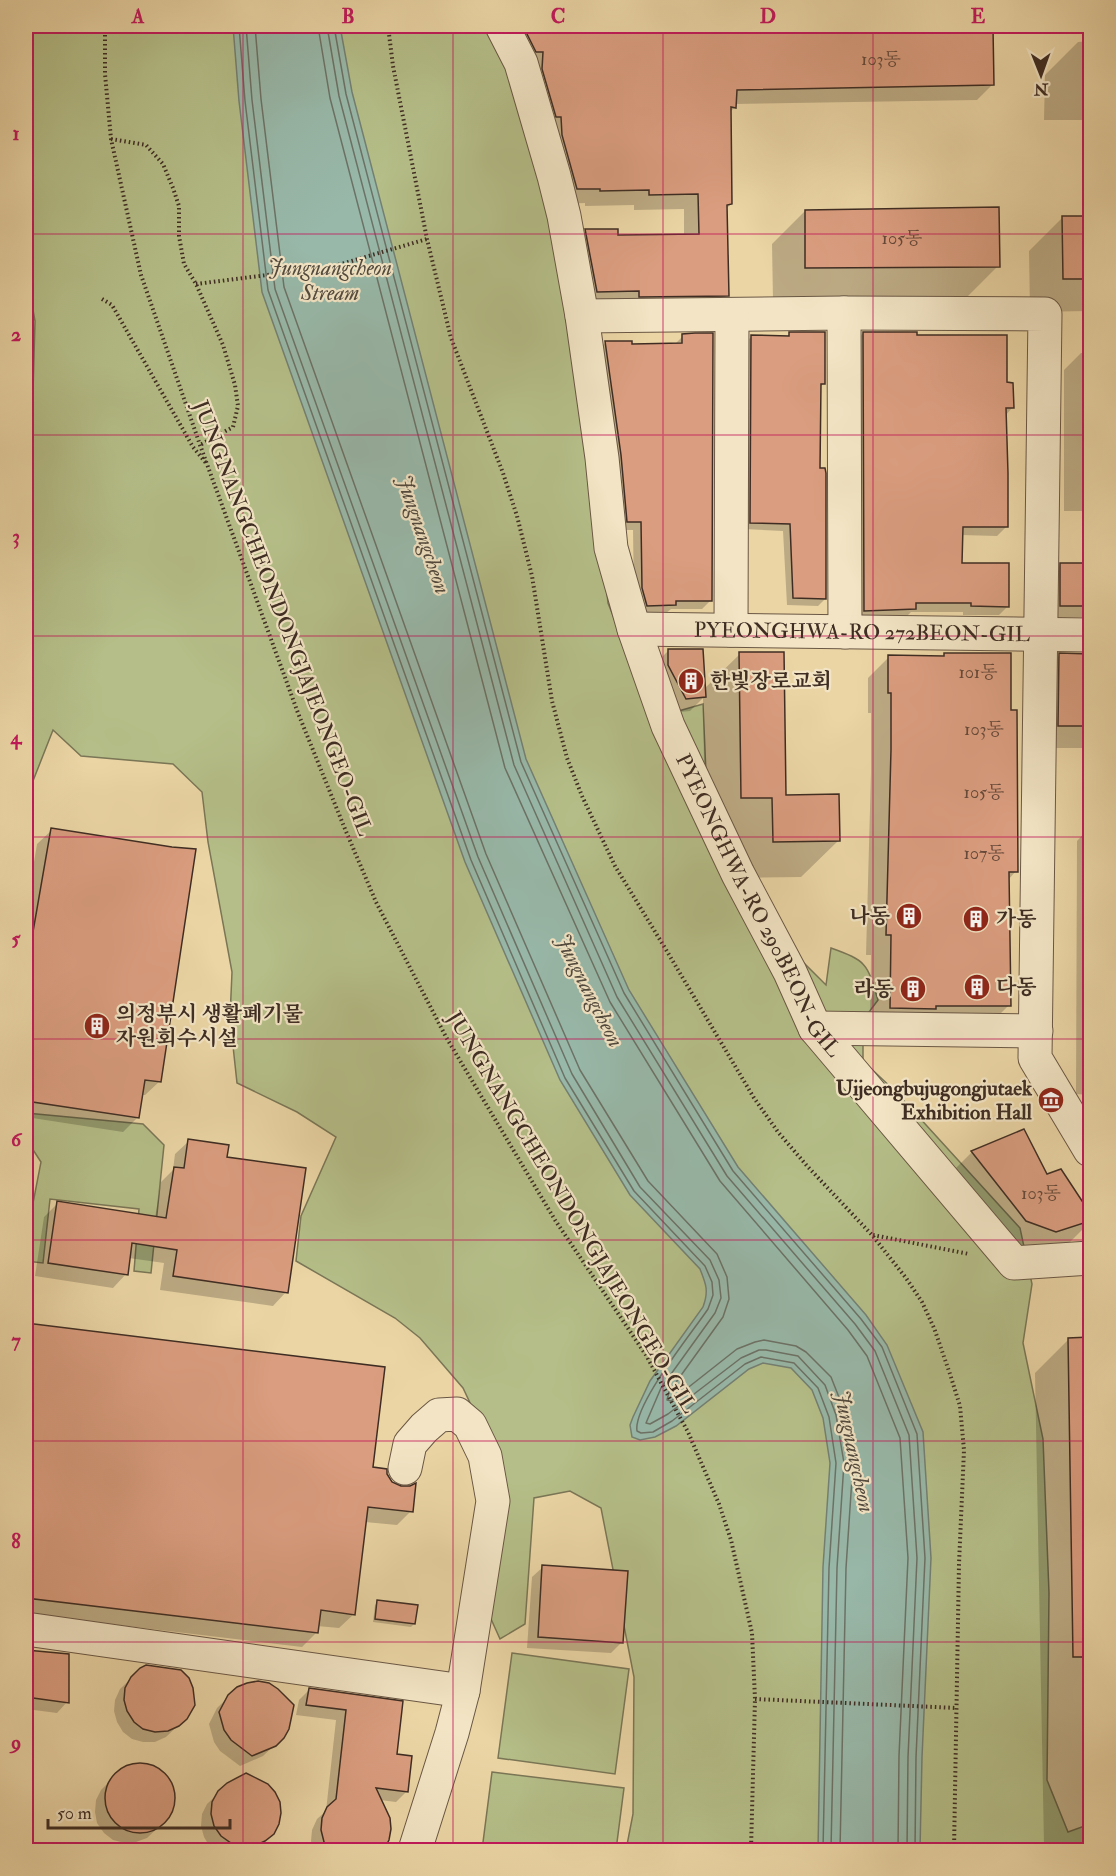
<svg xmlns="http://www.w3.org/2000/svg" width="1116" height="1876" viewBox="0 0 1116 1876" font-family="'IM FELL Double Pica','Noto Serif KR',serif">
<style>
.green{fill:#b5be88;stroke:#7a7656;stroke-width:1.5}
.water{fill:#98b8a9;stroke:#748073;stroke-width:1.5}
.shadow{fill:#0003}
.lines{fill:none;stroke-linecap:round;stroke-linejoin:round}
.shore{stroke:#6c7266;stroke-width:1.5}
.building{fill:#da9d7f;stroke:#3f2d23;stroke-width:1.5}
.minor-casing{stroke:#6a5744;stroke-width:35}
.path{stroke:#3f2d23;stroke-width:4;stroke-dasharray:1.5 3;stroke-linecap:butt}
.minor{stroke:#f2e4c4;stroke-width:33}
.grid{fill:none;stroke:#c2185b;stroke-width:1.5;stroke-opacity:0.55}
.labels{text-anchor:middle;stroke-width:4.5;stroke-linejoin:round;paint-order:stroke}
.number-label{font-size:18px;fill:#66493a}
.street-label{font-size:21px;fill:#3f2d23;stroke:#f2e4c4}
.poi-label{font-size:21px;font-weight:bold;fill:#3f2d23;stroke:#f2e4c4;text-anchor:start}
.water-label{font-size:22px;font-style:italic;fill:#51493e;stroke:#f2e4c4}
.neatline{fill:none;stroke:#c2185b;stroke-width:2}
.grid-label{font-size:20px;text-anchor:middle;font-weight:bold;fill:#c2185b}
</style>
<rect width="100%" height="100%" fill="#ebd5a5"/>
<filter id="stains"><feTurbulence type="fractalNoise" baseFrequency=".00333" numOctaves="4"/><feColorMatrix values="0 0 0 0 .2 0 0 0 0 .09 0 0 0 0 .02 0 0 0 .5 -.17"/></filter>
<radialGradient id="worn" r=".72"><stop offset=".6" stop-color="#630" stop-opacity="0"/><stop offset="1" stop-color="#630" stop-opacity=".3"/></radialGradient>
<g class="green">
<path d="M26 26H497L556 219 596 485 608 603 654 718 703 704 709 843 798 957 826 985 831 948C867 961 867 963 878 1000L863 1020V1061L896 1092 1020 1228 1032 1284 1023 1343 1043 1439 1049 1593 1047 1780 1068 1832 1090 1824V1850H626L633 1814 634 1677 601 1508 570 1491 534 1498 525 1624 500 1639 483 1601 493 1452 463 1388 420 1338 395 1318 296 1261 301 1216 336 1137 297 1112 237 1083 230 1018 232 972 208 842 202 792 173 764 81 756 53 730 31 786 26 788V459L32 427 35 321 26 270Z"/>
<path d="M26 1113 143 1124 164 1145 151 1273 134 1271 139 1209 50 1199 43 1263 26 1261V1229H28L41 1162 26 1139Z"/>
<path d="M512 1653 629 1669 615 1774 498 1758Z"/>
<path d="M492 1772 624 1788 616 1850H482Z"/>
</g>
<path class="water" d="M233 26H340L352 92 526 759 629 990 738 1167 866 1315 887 1345 923 1432 931 1558 922 1757 920 1850H818L823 1567 830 1463 823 1418 812 1390 791 1368 763 1363 749 1369 676 1426 655 1437 640 1440 632 1437 630 1425 633 1417 650 1381 703 1307C709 1291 706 1284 700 1269L630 1195 560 1080 465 862 262 292 239 101Z"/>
<g class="shadow">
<path d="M507 26H737V34L993 84 977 100 735 104V107L729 113 731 204 726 209 727 295 712 310 582 306 571 246 586 231 616 236 684 235V209L634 210V205L585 206V203L561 204Z"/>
<path d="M1090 41V120H1044L1045 75 1078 42Z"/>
<path d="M805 211 998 266 965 299 773 301 772 244Z"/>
<path d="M1090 217V311L1030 312 1029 251 1062 218Z"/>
<path d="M863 333 915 336 1006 384 1012 408 1005 416 1006 527 997 536 961 535V565L1008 606 999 615H963V612H911L905 618 855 620V342Z"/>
<path d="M790 334 824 383 819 388 818 470 825 599 818 606 787 605 783 531 744 529V344L751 337H787Z"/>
<path d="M683 336 711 600 702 609H671L666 613 638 614 634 597 633 530H619L597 352 605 343H631V346L674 345Z"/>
<path d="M1081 353H1090V511H1064V370Z"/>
<path d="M1061 564H1090V615H1084L1082 617H1050V575Z"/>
<path d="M669 650 704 689 740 654 784 796 838 841 801 877 736 878 705 834 703 698 690 711 671 713 654 665Z"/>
<path d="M945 655 1009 712 1016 871 1008 880 1009 1005 988 1026 870 1028 871 955H866L871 772V713H868V678L889 657 942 658Z"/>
<path d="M1060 655 1090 656V748H1036L1037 677Z"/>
<path d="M1090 827V1095L1076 1094 1077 841Z"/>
<path d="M52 830 160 1081 145 1095H141L137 1118 123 1132 26 1117V910L37 844Z"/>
<path d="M1023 1131 1047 1176 1060 1171 1090 1215V1222L1060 1252 993 1254 939 1185 971 1153Z"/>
<path d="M189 1141 226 1158 286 1292 273 1306 160 1290 164 1263 129 1258 126 1274 113 1288 35 1276 44 1217 58 1203 155 1218 161 1182 173 1170 175 1154Z"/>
<path d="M26 1325 384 1368 372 1468 386 1475 411 1511 397 1525 365 1522 354 1614 339 1628 317 1626 316 1633 302 1647 26 1614Z"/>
<path d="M1090 1339V1841L1086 1845 1044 1846 1035 1373 1068 1340Z"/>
<path d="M543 1567 622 1642 611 1653 527 1648 532 1577Z"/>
<path d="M378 1602 414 1624 411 1627 373 1622 375 1605Z"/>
<path d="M26 1652H46L67 1702 57 1713 26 1709Z"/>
<path d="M140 1670 186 1718 166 1737 155 1742H143L132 1739 123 1732 117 1722 114 1711 115 1700 120 1689Z"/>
<path d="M238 1688 283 1737 263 1756 240 1766 220 1751 214 1742 209 1724 217 1708Z"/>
<path d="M309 1690 401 1703 395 1756 407 1791 396 1802 380 1800V1850H313L311 1841 312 1830 317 1819 326 1811 336 1720 296 1715 299 1700Z"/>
<path d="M148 1764 161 1771 168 1779 173 1789 174 1799 172 1810 167 1819 147 1838 136 1842 125 1843 113 1840 104 1833 97 1823 95 1812 96 1800 101 1790 121 1770 131 1765Z"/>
<path d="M228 1784 272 1833 254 1850H215L210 1847 204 1837 201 1826 202 1814 207 1804Z"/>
</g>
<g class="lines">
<g class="shore">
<path d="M239 26 245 101 268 290 471 860 565 1078 634 1191 705 1266 712 1282 713 1295 708 1309C692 1333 633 1405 637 1431L641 1433 653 1432 672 1421 745 1364 761 1357 794 1363 818 1388 829 1417 836 1463 829 1568 823 1850"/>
<path d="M246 26 252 100 275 289 478 857 572 1074 640 1187 710 1260 719 1280 721 1298 715 1313 661 1388 646 1423 650 1424 668 1414 741 1358 759 1350H766L798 1356 825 1385 836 1415 844 1463 837 1568 831 1850"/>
<path d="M255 26 261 99 284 287 486 854 580 1070 648 1181 717 1254 727 1277 729 1299 723 1317 669 1392 667 1400 671 1401 737 1349 755 1342 764 1340 796 1346 806 1352 831 1377 844 1410 853 1463 846 1568 840 1850"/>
<path d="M318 26 330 98 505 768 610 1002 720 1181 848 1330 867 1356 900 1438 908 1558 899 1756 898 1850"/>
<path d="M327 26 339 96 514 765 617 997 727 1176 855 1324 875 1351 909 1435 917 1558 908 1757 907 1850"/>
<path d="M334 26 346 94 521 762 624 993 733 1171 861 1319 882 1347 917 1434 925 1558 916 1757 915 1850"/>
</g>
</g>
<g class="building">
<path d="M523 26H738V33L993 28 994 85 737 90 736 108 731 107 732 204 727 205 729 296 639 297V291L597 292 585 229H618V235L699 234 698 194 649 195V190L600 191V189H577L562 135 561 117H556L542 69 543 52H536Z"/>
<path d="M999 207 1000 267 805 268V210Z"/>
<path d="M1062 216H1090V279H1063Z"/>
<path d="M789 332H825V384H821L820 468H825L826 473V599L793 598 790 524 750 523 751 335 789 336Z"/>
<path d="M863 332H917V335H1007V382L1013 383 1014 408H1006L1008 473V527H963L962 563H1009V607L971 606V603H916V609L864 611Z"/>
<path d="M695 333H713L712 601H676V605L647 606 642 588 641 522H627L621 455 605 341H632V344L682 343V334Z"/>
<rect x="1060" y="563" width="30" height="43"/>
<path d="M668 649H703L706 697 686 699 668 665Z"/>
<path d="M739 652H784L786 795 839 794 840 841 773 842 772 798H741Z"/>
<path d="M944 653H1011V710H1017L1018 872H1009L1011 1006H936V1009L890 1008 891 935H886L891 750V693H888V655L944 656Z"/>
<path d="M1059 653 1090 654V726H1058Z"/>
<path d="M51 828 172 847 196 849 161 1082 145 1080 139 1118 26 1101V972Z"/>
<path d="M1024 1129 1047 1174 1061 1169 1090 1213V1221L1056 1232 1026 1221 971 1151Z"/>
<path d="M188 1139 229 1145 227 1157 306 1168 288 1293 173 1276 177 1250 132 1243 128 1275 48 1263 57 1201 166 1218 174 1167 184 1168Z"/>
<path d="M26 1323 385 1367 373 1467 387 1469V1474L392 1482 401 1486H410L416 1483 413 1512 368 1507 355 1615 321 1610 318 1633 26 1598Z"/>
<path d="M1090 1337V1657H1073L1068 1338Z"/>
<path d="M542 1565 628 1571 623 1643 538 1637Z"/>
<path d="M377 1600 418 1605 415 1624 375 1619Z"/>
<path d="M26 1650 69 1654V1703L26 1697Z"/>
<path d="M146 1665 181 1670 189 1678 193 1688 195 1705 187 1719 179 1726 168 1731 155 1732 143 1729 134 1722 127 1711 124 1700 125 1688 131 1677 140 1668Z"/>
<path d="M258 1681 269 1683 278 1689 294 1705 289 1729 284 1738 276 1746 252 1756 231 1740 224 1730 219 1712 228 1695 237 1687 247 1683Z"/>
<path d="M309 1688 403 1701 397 1754 412 1756 408 1792 376 1788 390 1818 391 1829 389 1840 383 1851H330L324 1842 321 1830 322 1818 327 1807 336 1799 346 1710 306 1705Z"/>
<circle cx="140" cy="1798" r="35"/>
<path d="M246 1773 268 1784 275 1792 280 1802 281 1813 279 1824 274 1834 265 1841 254 1846 242 1847 231 1843 221 1836 214 1826 211 1814 212 1802 218 1791 227 1783Z"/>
</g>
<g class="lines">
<defs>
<g id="minor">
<path id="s1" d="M502 26 521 63 554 176 564 216 582 316 602 458 611 548 634 629 668 726 738 874 790 972 815 1028 1014 1263 1090 1258"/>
<path d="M844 313 845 632"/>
<path d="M582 316 844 313 1045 314 1035 1058 1090 1150"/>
<path id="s2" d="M634 629 1090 635"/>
<path d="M731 630 732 315"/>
<path d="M815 1028 1036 1031"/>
<path d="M405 1468 410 1444 424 1428 439 1415 457 1414 470 1425 485 1456 493 1501 463 1691 452 1733 415 1850"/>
<path d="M26 1629 463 1691"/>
</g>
</defs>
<use href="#minor" class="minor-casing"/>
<g class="path">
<path d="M105 26V74L111 139 141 275 200 445 298 713 345 829 376 902 446 1037 555 1220 646 1355 688 1432 719 1504 731 1540 752 1633 755 1699 751 1850"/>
<path d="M388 26 393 66 427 239 451 338 503 473 517 516 532 576 552 701 567 758 582 796 615 866 665 948 754 1098 778 1132 808 1167 872 1235 906 1278 922 1302 934 1328 950 1374 960 1406 964 1450 959 1564 954 1850"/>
<path d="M111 139 146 145 163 164 173 188 179 206V236L184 264 196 284 223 345 235 385 238 406 233 427 200 445"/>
<path d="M196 284 331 267 427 239"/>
<path d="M102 299 112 305 193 447 206 463"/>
<path d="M873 1235 969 1254"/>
<path d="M755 1699 957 1708"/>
</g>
<use href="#minor" class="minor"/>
</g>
<path class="grid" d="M243 26V1850M453 26V1850M663 26V1850M873 26V1850M26 234H1090M26 435H1090M26 636H1090M26 837H1090M26 1039H1090M26 1240H1090M26 1441H1090M26 1642H1090"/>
<defs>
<symbol id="building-disc" viewBox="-11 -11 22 22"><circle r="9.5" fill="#8f2418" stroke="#f2e4c4"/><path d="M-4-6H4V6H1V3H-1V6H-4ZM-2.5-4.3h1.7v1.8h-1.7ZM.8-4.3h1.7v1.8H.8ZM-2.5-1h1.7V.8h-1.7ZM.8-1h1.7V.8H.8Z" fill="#fff"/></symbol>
<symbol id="museum-disc" viewBox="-11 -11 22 22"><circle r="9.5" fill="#8f2418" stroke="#f2e4c4"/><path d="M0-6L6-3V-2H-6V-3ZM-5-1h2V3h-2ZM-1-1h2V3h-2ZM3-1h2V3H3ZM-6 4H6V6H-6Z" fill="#fff"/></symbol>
</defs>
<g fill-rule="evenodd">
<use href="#building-disc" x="676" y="666" width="30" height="30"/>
<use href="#building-disc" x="894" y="901" width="30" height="30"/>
<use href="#building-disc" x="961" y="904" width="30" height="30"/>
<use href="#building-disc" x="962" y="972" width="30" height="30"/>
<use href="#building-disc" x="898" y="974" width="30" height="30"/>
<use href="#building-disc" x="82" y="1011" width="30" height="30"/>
<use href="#museum-disc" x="1036" y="1085" width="30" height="30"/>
</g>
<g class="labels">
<g class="number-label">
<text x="881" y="65">103동</text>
<text x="902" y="244">105동</text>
<text x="978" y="678">101동</text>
<text x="984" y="735">103동</text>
<text x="984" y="798">105동</text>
<text x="984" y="859">107동</text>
<text x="1041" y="1199">103동</text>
</g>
<g class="street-label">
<text transform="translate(283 618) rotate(69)" y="7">JUNGNANGCHEONDONGJAJEONGEO-GIL</text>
<text dy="7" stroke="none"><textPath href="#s2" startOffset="228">PYEONGHWA-RO 272BEON-GIL</textPath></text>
<text dy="7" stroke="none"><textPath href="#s1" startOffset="924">PYEONGHWA-RO 290BEON-GIL</textPath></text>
<text transform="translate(572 1212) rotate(59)" y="7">JUNGNANGCHEONDONGJAJEONGEO-GIL</text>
</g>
<g class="poi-label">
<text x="710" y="688">한빛장로교회</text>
<text x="890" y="923" text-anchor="end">나동</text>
<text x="996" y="926">가동</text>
<text x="996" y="994">다동</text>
<text x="894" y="996" text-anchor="end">라동</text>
<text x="116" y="1021">의정부시 생활폐기물<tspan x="116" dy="24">자원회수시설</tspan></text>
<text x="1032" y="1095" text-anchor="end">Uijeongbujugongjutaek<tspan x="1032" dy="24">Exhibition Hall</tspan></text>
</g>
<g class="water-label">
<text x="330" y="275">Jungnangcheon<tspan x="330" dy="25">Stream</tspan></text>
<text transform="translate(424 534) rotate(71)" y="8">Jungnangcheon</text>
<text transform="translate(590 990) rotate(63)" y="8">Jungnangcheon</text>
<text transform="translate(855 1451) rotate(78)" y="8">Jungnangcheon</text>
</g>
</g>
<rect width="1116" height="1876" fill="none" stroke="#ebd5a5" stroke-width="66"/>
<g transform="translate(1041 75) rotate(179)" stroke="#f2e4c4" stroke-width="4.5" paint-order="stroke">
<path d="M0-4.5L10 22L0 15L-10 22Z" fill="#3f2d23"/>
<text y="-9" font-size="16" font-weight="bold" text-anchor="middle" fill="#3f2d23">N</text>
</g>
<path d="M48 1819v9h182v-9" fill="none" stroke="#3f2d23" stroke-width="3"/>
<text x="57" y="1819" font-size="18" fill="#3f2d23" stroke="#f2e4c4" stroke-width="4.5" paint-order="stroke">50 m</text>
<rect x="33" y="33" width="1050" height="1810" class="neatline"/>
<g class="grid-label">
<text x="138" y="23">A</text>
<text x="348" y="23">B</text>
<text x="558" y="23">C</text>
<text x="768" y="23">D</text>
<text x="978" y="23">E</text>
<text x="16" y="140">1</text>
<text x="16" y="341">2</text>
<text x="16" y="543">3</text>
<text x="16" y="744">4</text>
<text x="16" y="945">5</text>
<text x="16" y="1146">6</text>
<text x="16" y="1347">7</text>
<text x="16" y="1548">8</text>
<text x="16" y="1749">9</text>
</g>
<rect width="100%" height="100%" filter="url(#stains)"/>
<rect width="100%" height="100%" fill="url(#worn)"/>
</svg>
